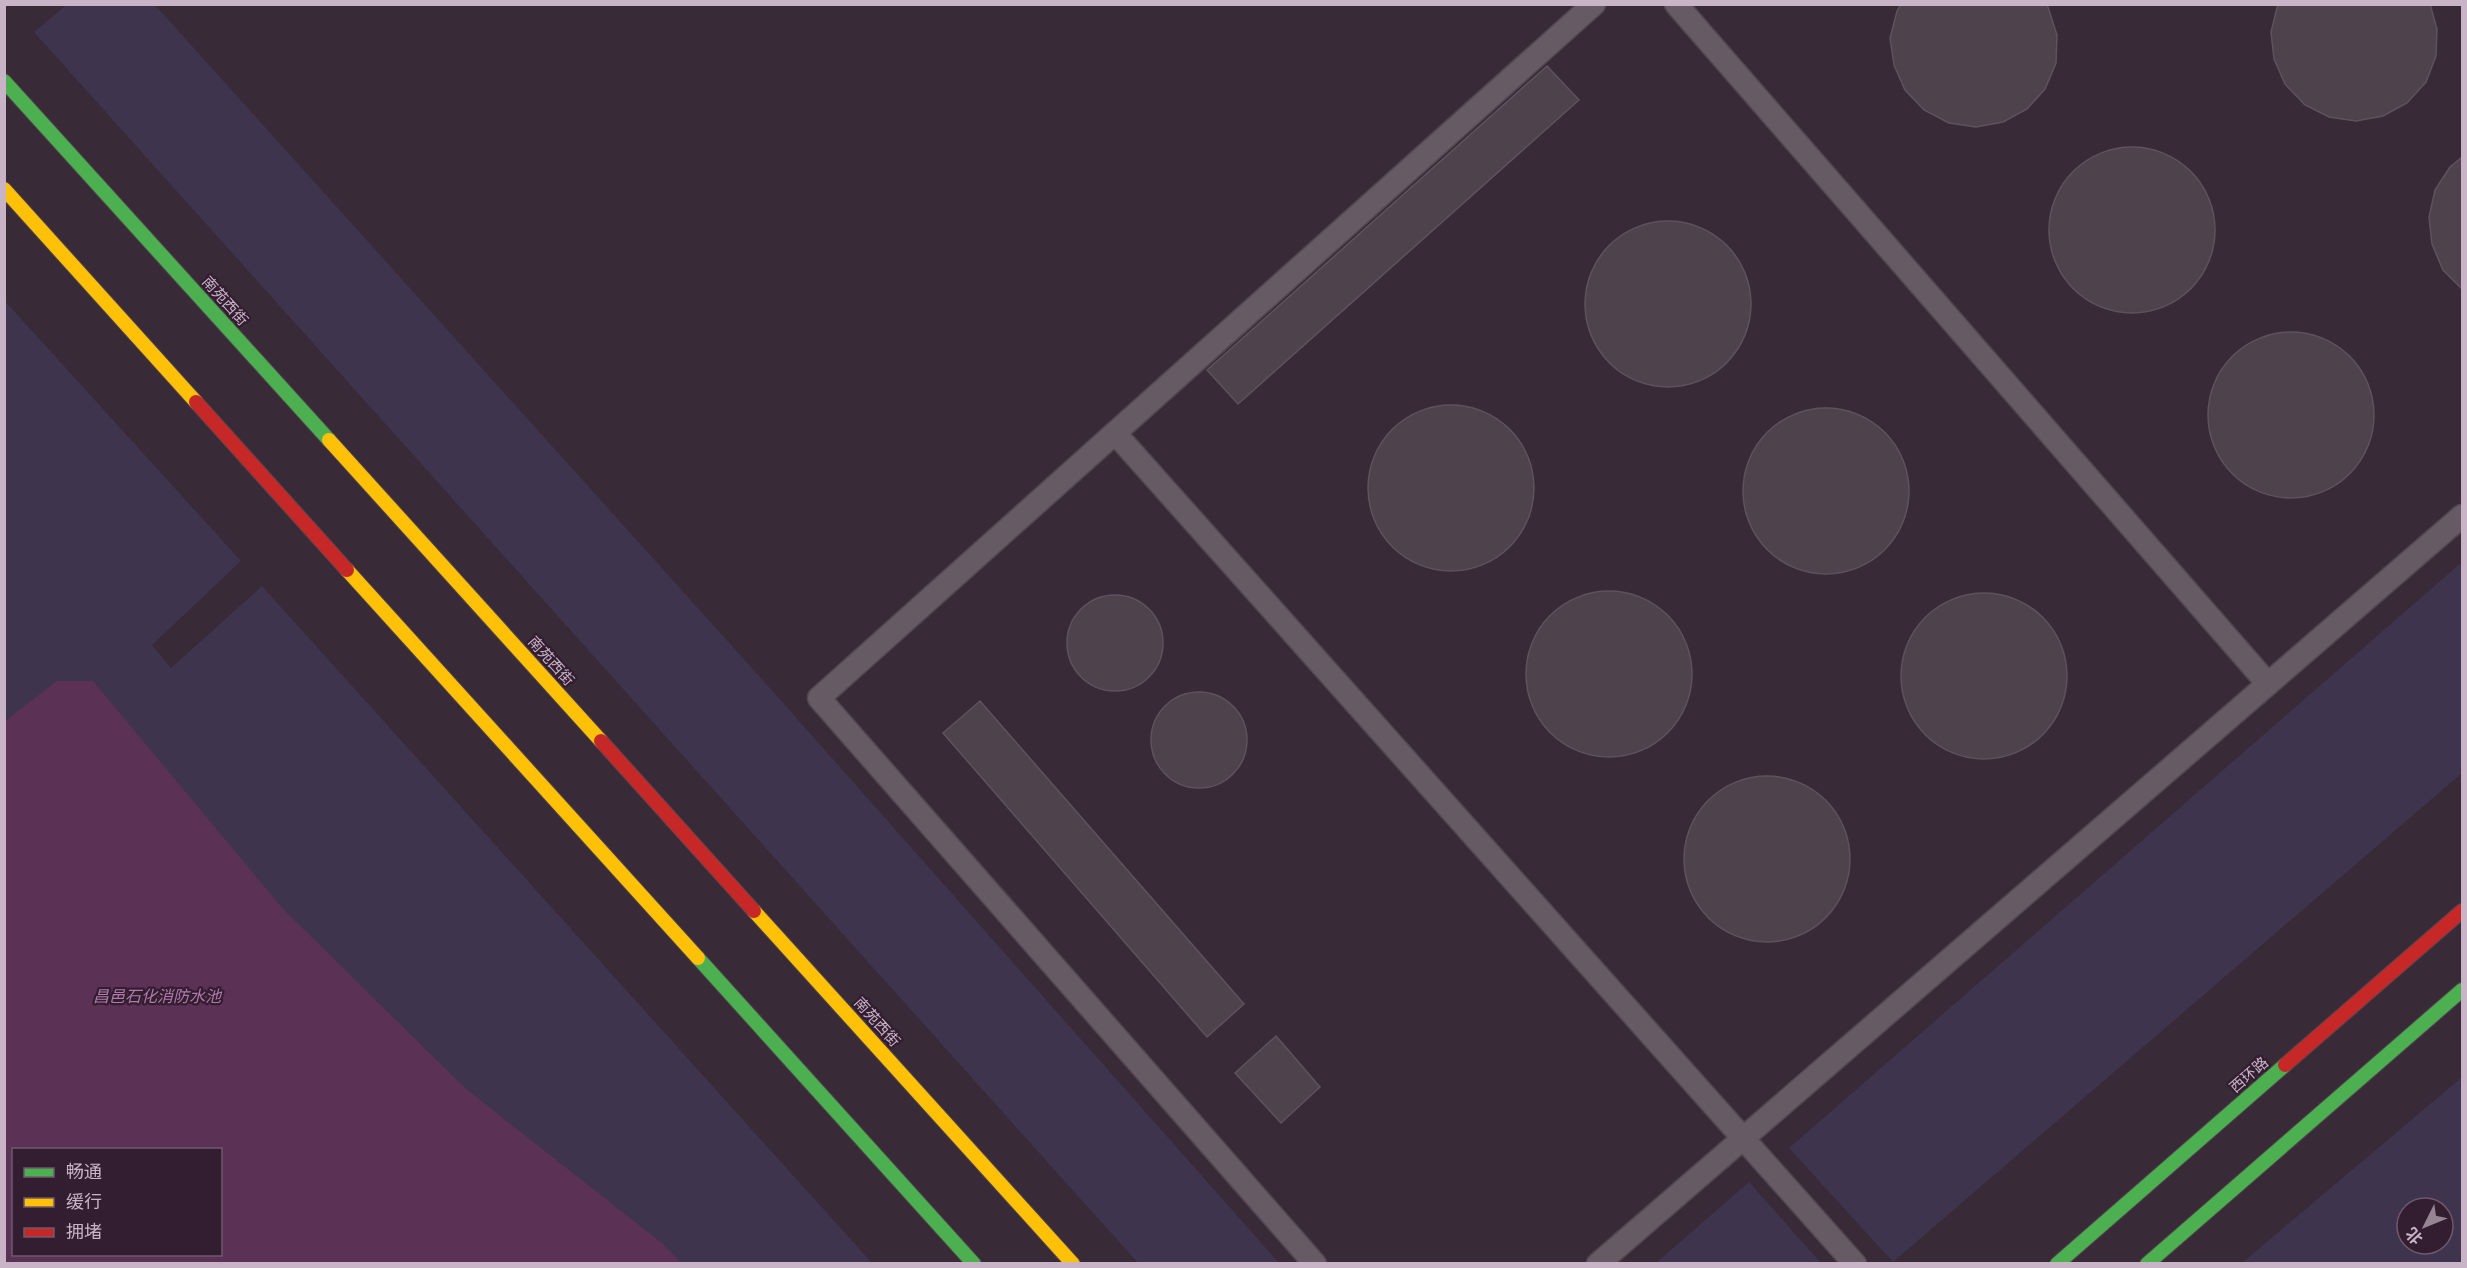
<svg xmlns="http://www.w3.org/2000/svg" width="2467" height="1268" viewBox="0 0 2467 1268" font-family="Mulish,'Noto Sans SC',sans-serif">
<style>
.green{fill:#3f344d;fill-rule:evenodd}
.water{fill:#5b3156;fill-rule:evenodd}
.building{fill:#4e424c;stroke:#5f525e;stroke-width:1.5}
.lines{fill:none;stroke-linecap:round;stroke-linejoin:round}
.lane-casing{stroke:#514650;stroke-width:25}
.fast-casing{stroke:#514650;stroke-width:16}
.slow-casing{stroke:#514650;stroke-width:16}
.jam-casing{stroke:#514650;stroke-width:16}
.lane{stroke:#665a64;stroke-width:22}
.fast{stroke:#4caf50;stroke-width:14}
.slow{stroke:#ffc107;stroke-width:14}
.jam{stroke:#c62828;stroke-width:14}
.labels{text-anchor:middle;stroke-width:4.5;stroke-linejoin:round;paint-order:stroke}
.street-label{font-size:15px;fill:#c9b3c6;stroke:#331d30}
.water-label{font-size:16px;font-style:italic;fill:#b17bab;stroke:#331d30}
</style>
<rect width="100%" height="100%" fill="#382a36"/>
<g class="green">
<path d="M66 5H155L777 696 1279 1263H1138L34 32Z"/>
<path d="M4 300 241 561 152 645 171 668 262 586 872 1263H5ZM14 1150H220V1254H14Z"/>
<path d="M2462 562V773L1893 1262 1789 1148Z"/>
<path d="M2462 1077V1263H2242ZM2407 1208H2443V1244H2407Z"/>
<path d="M1749 1182 1821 1263H1656Z"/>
</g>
<path class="water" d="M57 681H93L283 909 465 1088 663 1244 681 1263H5V721ZM14 1150H220V1254H14Z"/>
<g class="building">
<path d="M1901 4H2047L2057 35 2056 63 2045 89 2027 109 2003 122 1976 127 1949 123 1924 110 1905 90 1894 65 1890 38 1897 11Z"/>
<path d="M2278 4H2430L2437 29 2436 56 2426 82 2407 103 2383 116 2356 121 2329 117 2305 105 2285 84 2274 59 2271 32Z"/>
<path d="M1547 66 1579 100 1238 404 1207 370Z"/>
<circle cx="2132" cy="230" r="83"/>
<path d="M2462 157V289L2443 270 2432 244 2429 217 2435 190 2450 167Z"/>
<circle cx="1668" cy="304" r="83"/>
<circle cx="2291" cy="415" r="83"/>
<circle cx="1451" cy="488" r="83"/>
<circle cx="1826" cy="491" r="83"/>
<circle cx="1609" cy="674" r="83"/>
<circle cx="1984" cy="676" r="83"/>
<circle cx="1115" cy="643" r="48"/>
<circle cx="1199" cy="740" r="48"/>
<path d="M980 701 1244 1004 1207 1037 943 733Z"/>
<circle cx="1767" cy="859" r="83"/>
<path d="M1276 1036 1320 1087 1281 1123 1235 1073Z"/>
</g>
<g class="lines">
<defs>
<g id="lane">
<path d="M1676 4 2268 684"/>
<path d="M1115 433 1855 1264"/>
<path d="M1315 1264 819 698 1594 4"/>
<path d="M1598 1264 2462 516"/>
</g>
<g id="fast">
<path d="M4 81 329 440"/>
<path d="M698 958 974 1264"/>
<path d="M2057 1264 2285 1065"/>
<path d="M2147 1264 2462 990"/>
</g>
<g id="slow">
<path d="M4 189 196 402"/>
<path d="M329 440 601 741"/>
<path d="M347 570 698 958"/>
<path d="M754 911 1073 1264"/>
</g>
<g id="jam">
<path d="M196 402 347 570"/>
<path d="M601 741 754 911"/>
<path d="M2285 1065 2462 911"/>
</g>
</defs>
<use href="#lane" class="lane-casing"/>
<use href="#fast" class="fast-casing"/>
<use href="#slow" class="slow-casing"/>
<use href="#jam" class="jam-casing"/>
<use href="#lane" class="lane"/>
<use href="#fast" class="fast"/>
<use href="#slow" class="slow"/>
<use href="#jam" class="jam"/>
</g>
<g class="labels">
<g class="street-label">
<text transform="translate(225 301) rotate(48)" y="5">南苑西街</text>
<text transform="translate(551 661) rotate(48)" y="5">南苑西街</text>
<text transform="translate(877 1022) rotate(48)" y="5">南苑西街</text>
<text transform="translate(2249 1075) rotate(-41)" y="5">西环路</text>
</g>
<g class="water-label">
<text x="157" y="1002">昌邑石化消防水池</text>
</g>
</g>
<rect width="2467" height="1268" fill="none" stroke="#c9b3c6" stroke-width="12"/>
<rect x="12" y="1148" width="210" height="108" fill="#331d30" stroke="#6f596c" stroke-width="1.5"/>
<rect x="24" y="1168" width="30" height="9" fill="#4caf50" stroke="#6f596c" stroke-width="1.5"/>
<text x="66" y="1178" font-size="18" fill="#c9b3c6">畅通</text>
<rect x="24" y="1198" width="30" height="9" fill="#ffc107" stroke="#6f596c" stroke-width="1.5"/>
<text x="66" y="1208" font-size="18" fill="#c9b3c6">缓行</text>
<rect x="24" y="1228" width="30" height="9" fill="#c62828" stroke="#6f596c" stroke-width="1.5"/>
<text x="66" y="1238" font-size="18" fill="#c9b3c6">拥堵</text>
<g transform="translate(2425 1226) rotate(227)"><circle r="28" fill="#331d30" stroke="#6f596c" stroke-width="1.5"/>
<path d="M0-4.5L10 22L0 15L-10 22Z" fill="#968394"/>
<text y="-9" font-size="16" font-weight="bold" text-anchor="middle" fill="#c9b3c6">北</text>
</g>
</svg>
